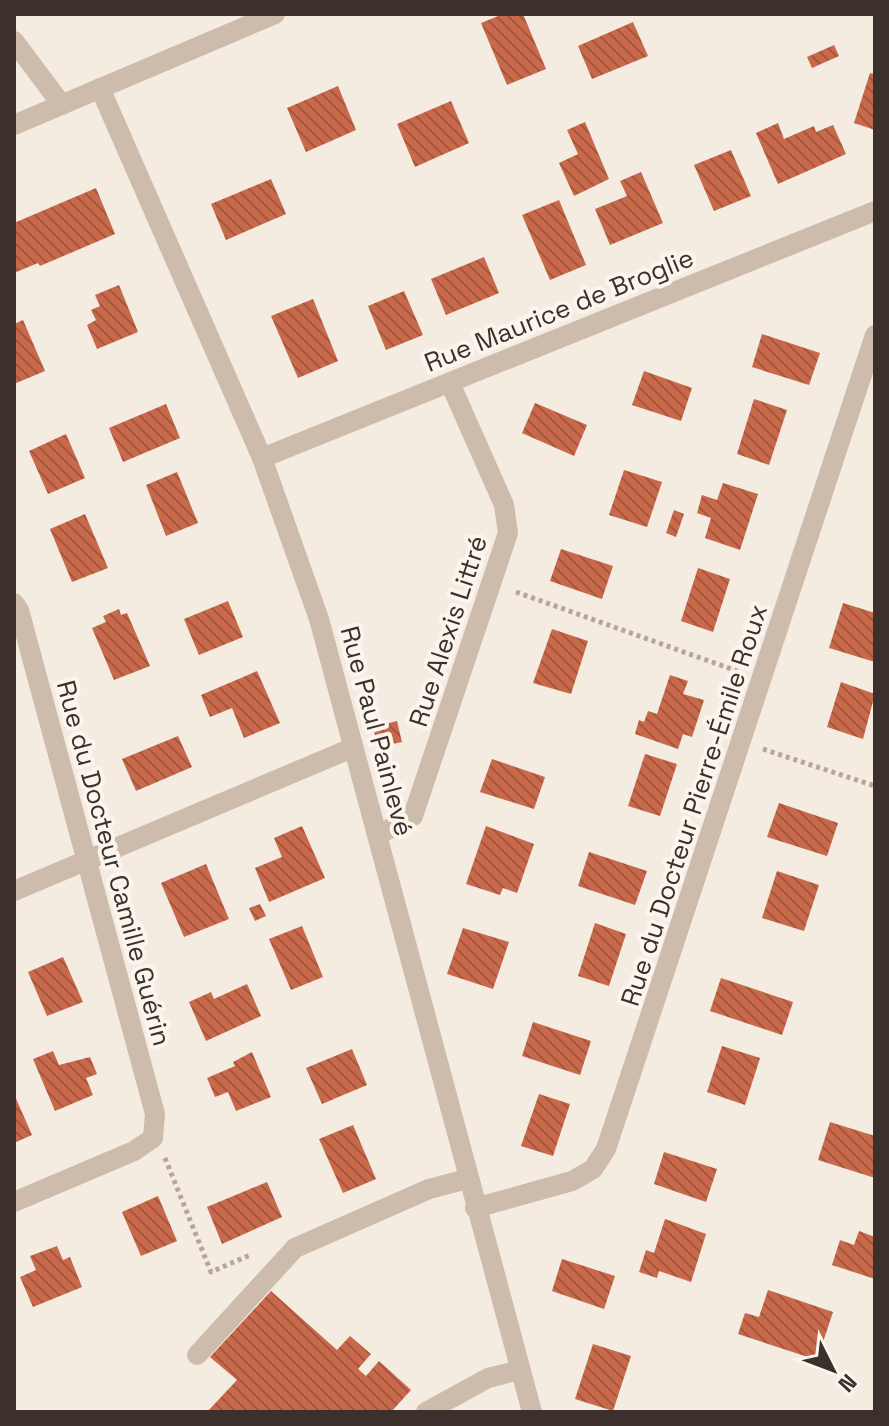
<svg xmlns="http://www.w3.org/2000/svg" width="889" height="1426" viewBox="0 0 889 1426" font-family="'Space Grotesk',sans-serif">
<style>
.building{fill:url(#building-back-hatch)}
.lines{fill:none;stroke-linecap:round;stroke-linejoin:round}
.path{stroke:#b9a596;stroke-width:5;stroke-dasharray:4 4;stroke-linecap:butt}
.minor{stroke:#cdbbac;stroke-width:20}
.labels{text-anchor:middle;stroke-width:8;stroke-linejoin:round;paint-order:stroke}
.street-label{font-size:26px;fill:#3b302b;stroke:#fbf5ee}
</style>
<defs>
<pattern id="building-back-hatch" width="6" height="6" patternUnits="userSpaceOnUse" patternTransform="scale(2)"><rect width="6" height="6" fill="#c8694b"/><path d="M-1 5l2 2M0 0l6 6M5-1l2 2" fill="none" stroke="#a4573f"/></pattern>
</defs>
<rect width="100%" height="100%" fill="#f4ebe1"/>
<g class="building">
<path d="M503 14H523L546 69 507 85 481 23Z"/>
<path d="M633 22 648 56 592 79 578 46Z"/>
<path d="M834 45 839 56 812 68 807 57Z"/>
<path d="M870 73 875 74V130L854 123Z"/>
<path d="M338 86 356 130 306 152 287 108Z"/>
<path d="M451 101 469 143 415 167 397 124Z"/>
<path d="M585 122 609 179 574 196 559 163 578 154 567 130Z"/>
<path d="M778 123 784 139 814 126 816 132 833 125 846 154 778 184 756 133Z"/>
<path d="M731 150 751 196 714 211 694 165Z"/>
<path d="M641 172 663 223 610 245 595 209 627 196 620 181Z"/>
<path d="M271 179 286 214 226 240 211 204Z"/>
<path d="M96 188 115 234 40 266 38 263 14 273V223Z"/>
<path d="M559 200 586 265 550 280 522 215Z"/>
<path d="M484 257 499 293 446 315 431 279Z"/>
<path d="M119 285 138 332 97 349 87 325 96 320 91 310 100 306 95 295Z"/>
<path d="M404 291 423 335 386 350 368 306Z"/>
<path d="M313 299 338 361 298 378 271 316Z"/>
<path d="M23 320 45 371 14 384V324Z"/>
<path d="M762 334 820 353 809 385 752 367Z"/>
<path d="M644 371 692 388 681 421 632 405Z"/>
<path d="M754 399 787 410 769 465 737 454Z"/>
<path d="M535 403 587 425 574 456 522 433Z"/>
<path d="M166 404 180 438 123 462 109 428Z"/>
<path d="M66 434 85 478 48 494 29 451Z"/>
<path d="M624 470 662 482 647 527 609 515Z"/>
<path d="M177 472 198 523 166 536 146 485Z"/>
<path d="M723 483 758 494 740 550 705 538 711 518 697 513 702 495 717 500Z"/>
<path d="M674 510 684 514 676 537 666 533Z"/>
<path d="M85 514 108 568 72 582 50 529Z"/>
<path d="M561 549 613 566 602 599 550 581Z"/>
<path d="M698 568 730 579 713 632 681 621Z"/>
<path d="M228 601 243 637 199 655 184 619Z"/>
<path d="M843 603 875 613V662L829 648Z"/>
<path d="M119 609 121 615 127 613 150 666 114 680 92 628 106 622 103 616Z"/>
<path d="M552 629 588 641 571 694 533 683Z"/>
<path d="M257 671 280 723 244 738 232 708 210 717 201 695Z"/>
<path d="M670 675 688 681 683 694 704 700 692 737 683 734 678 749 635 734 639 720 644 722 648 711 657 714Z"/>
<path d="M841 682 875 694 863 739 827 727Z"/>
<path d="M397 721 402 742 378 747 373 727Z"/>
<path d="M178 736 192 767 136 791 122 759Z"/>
<path d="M645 754 677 764 660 816 628 806Z"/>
<path d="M492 759 545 777 534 809 480 792Z"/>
<path d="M779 803 838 823 827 856 767 837Z"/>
<path d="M302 826 325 878 269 902 255 868 282 857 274 838Z"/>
<path d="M486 826 534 844 517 893 503 888 500 895 466 884Z"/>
<path d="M589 852 647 871 635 905 578 886Z"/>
<path d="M206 864 229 919 184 937 161 883Z"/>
<path d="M777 871 819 885 804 931 762 918Z"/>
<path d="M260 904 266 916 255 921 249 908Z"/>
<path d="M595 923 626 934 609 986 578 976Z"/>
<path d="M302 926 323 977 291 990 269 939Z"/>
<path d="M463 928 509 942 493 989 447 974Z"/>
<path d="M63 957 83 1002 47 1016 28 972Z"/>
<path d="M721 978 793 1002 782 1035 710 1011Z"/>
<path d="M247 984 261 1016 206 1041 189 1002 211 992 214 999Z"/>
<path d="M533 1022 591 1041 580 1075 522 1056Z"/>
<path d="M722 1046 760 1058 745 1105 707 1092Z"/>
<path d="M352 1049 367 1085 322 1104 306 1068Z"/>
<path d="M53 1051 59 1065 90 1057 97 1074 86 1078 93 1095 55 1111 33 1059Z"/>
<path d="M252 1052 271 1097 236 1111 228 1092 215 1097 207 1078 235 1066 233 1062Z"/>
<path d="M14 1094 32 1135 14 1143Z"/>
<path d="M539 1094 570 1104 553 1156 521 1146Z"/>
<path d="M830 1122 875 1136V1178L818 1160Z"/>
<path d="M353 1125 376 1179 343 1193 319 1139Z"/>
<path d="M664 1152 717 1169 706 1202 654 1184Z"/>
<path d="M267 1182 282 1217 222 1244 207 1207Z"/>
<path d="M158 1196 177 1241 141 1256 122 1212Z"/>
<path d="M665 1219 706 1234 691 1282 659 1271 657 1278 639 1272 646 1250 654 1253Z"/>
<path d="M859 1231 875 1237V1279L832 1265 840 1240 854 1245Z"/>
<path d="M57 1246 63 1260 70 1257 82 1287 33 1307 20 1277 36 1270 30 1256Z"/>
<path d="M562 1259 615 1276 604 1309 552 1291Z"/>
<path d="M768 1290 833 1312 817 1360 738 1334 745 1313 759 1317Z"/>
<path d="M271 1291 337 1350 350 1336 371 1354 358 1369 366 1376 379 1361 411 1390 391 1412H207L237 1380 210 1357Z"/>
<path d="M593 1344 631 1356 613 1411 575 1399Z"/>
</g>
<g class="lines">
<g class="path">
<path d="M516 592 737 671"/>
<path d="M763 749 875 786"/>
<path d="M165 1158 211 1272 250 1255"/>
</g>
<g class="minor">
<path d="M14 41 62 105"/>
<path d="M100 88 262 458 319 619 532 1412"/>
<path d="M14 125 275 14"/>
<path d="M262 458 875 211"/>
<path d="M14 603 19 610 155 1114 153 1138 134 1151 14 1202"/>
<path d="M378 835 413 816 508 533 504 505 450 383"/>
<path d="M14 891 352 748"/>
<path d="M475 1208 572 1181 593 1169 606 1149 875 335"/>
<path d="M197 1355 295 1248 429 1189 467 1179"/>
<path d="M426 1412 488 1378 520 1370"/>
</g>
</g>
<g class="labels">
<g class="street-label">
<text transform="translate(559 310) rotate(-22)" y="9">Rue Maurice de Broglie</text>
<text transform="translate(448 631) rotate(-72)" y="9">Rue Alexis Littré</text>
<text transform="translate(377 731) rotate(75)" y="9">Rue Paul Painlevé</text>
<text transform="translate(694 805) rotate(-72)" y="9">Rue du Docteur Pierre-Émile Roux</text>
<text transform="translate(114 863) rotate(75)" y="9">Rue du Docteur Camille Guérin</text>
</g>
</g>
<rect width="889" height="1426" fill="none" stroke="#3b302b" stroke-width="32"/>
<g transform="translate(833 1370) rotate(132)" stroke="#fbf5ee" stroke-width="6" paint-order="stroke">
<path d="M0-6L14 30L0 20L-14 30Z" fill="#3b302b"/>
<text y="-12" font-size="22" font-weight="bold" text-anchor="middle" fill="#3b302b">N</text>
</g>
</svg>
